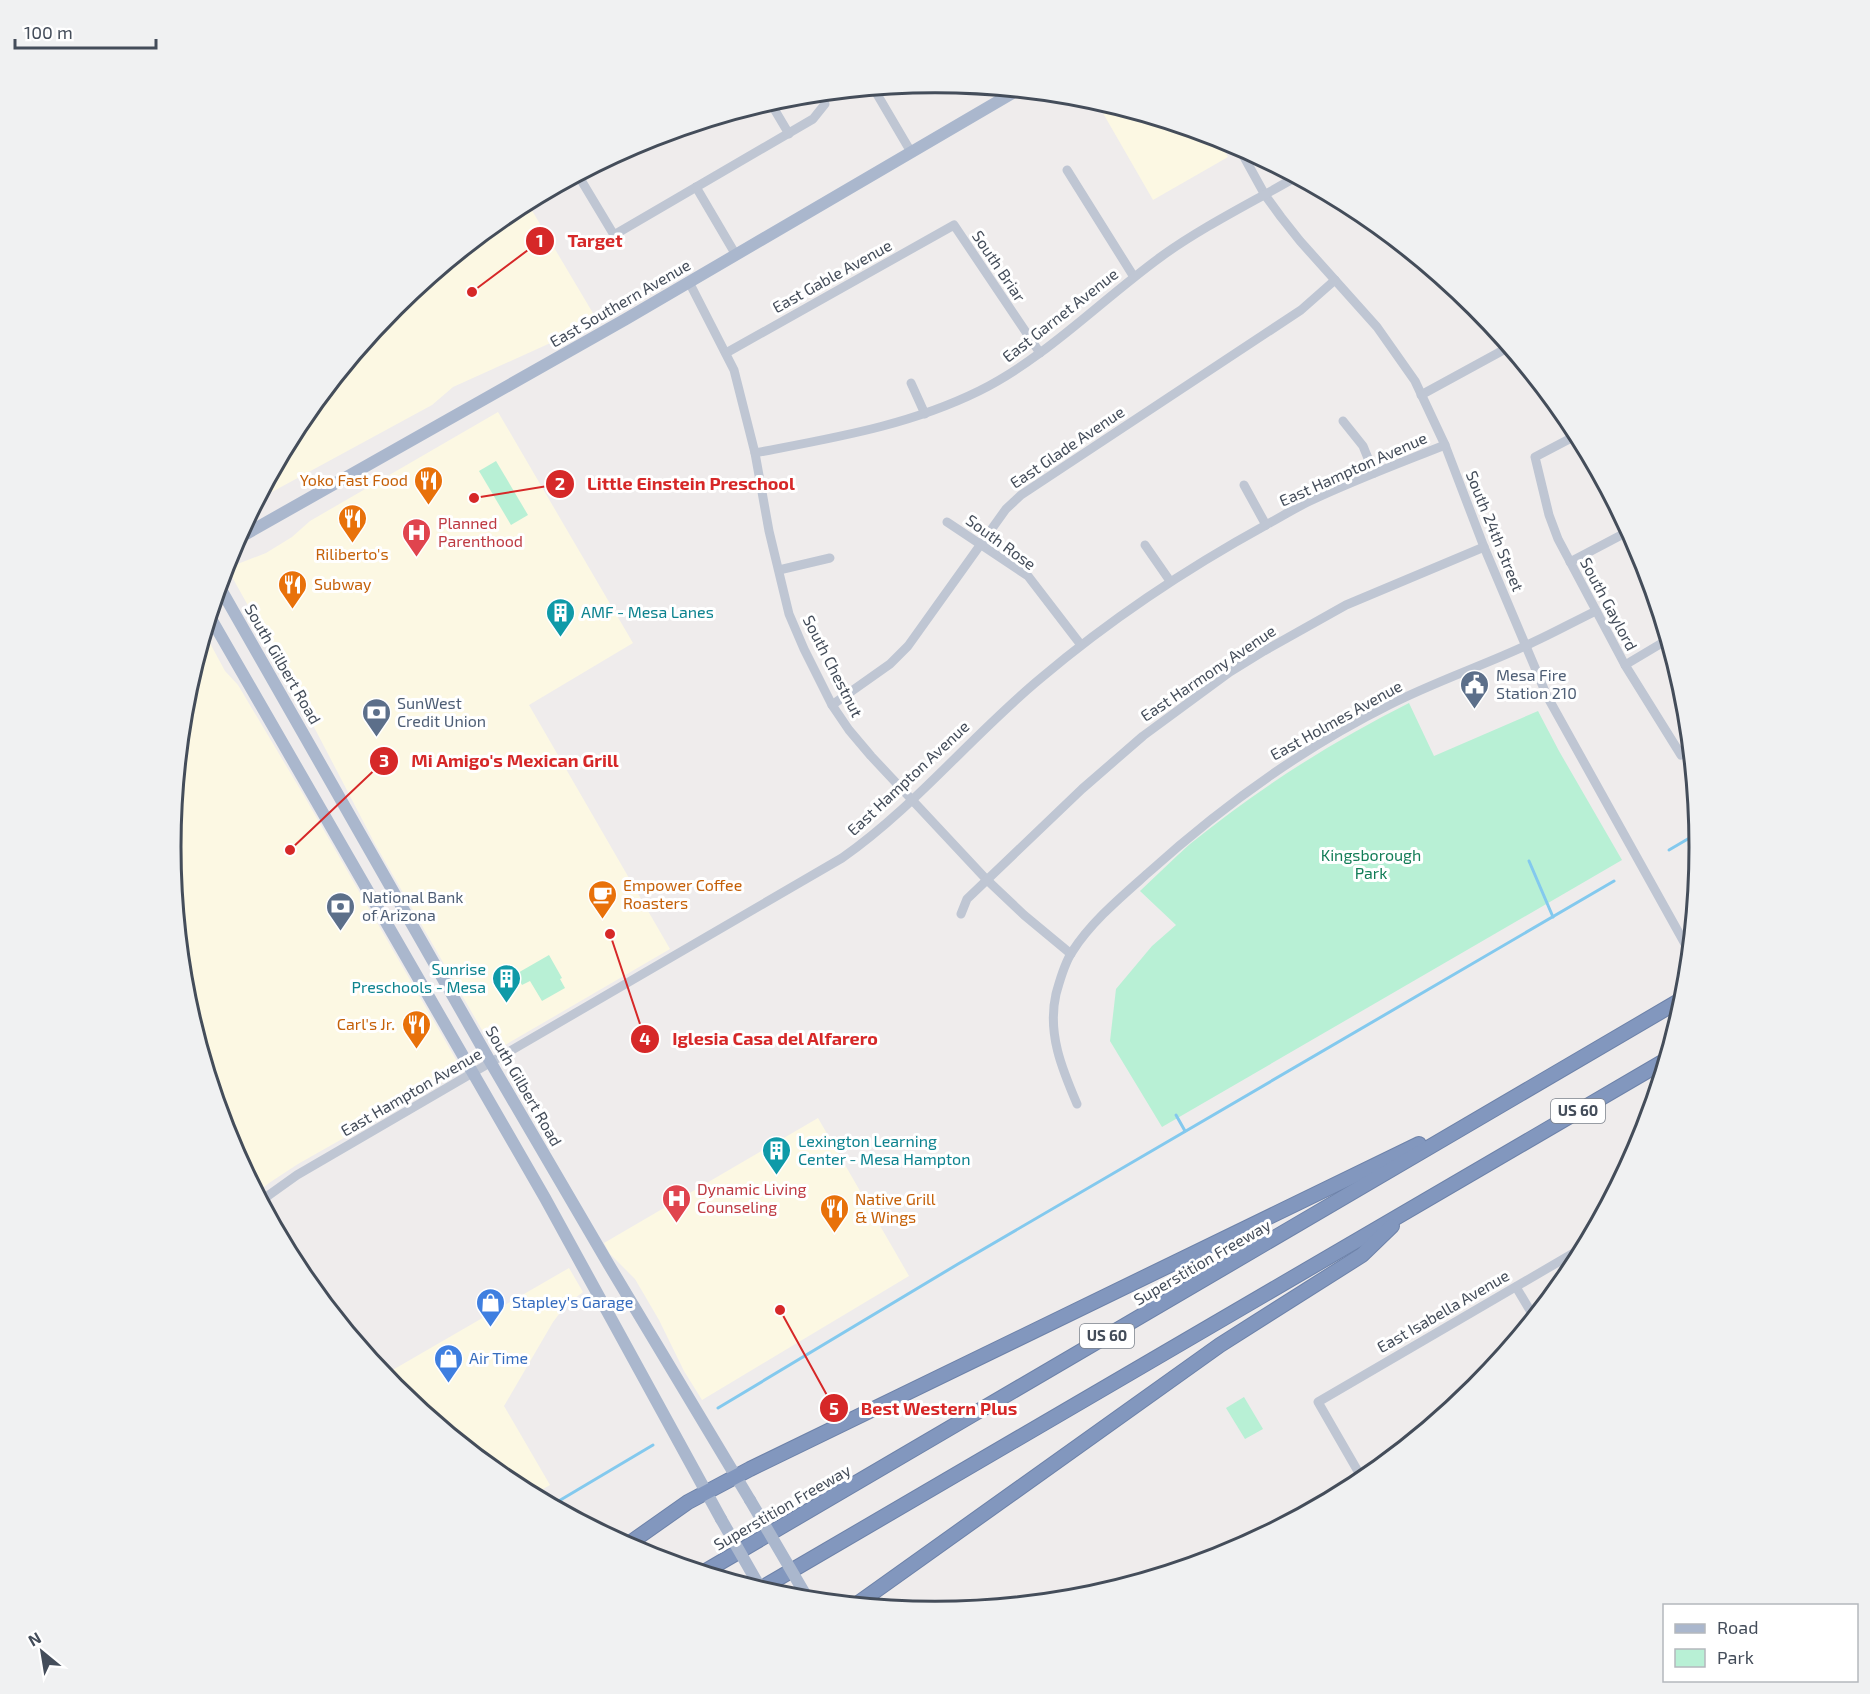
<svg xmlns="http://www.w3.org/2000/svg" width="1870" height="1694" viewBox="0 0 1870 1694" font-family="'Exo 2',sans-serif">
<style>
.commercial{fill:#fcf8e3}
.green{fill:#b8f0d5}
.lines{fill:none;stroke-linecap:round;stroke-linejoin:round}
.stream{stroke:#83c9ee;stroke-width:3}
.highway-casing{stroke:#6d82a9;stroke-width:16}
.minor{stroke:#bfc6d3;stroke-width:9}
.major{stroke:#aab7cd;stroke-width:12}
.highway{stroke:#8297be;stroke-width:14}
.major-bridge{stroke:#aab7cd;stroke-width:12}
.labels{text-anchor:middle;stroke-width:6;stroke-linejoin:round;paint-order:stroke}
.shield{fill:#fff;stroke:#7c828c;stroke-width:1.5}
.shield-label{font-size:15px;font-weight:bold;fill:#444d5a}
.street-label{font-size:16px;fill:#444d5a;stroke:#fff}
.food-label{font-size:16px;fill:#c56008;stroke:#fff;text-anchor:start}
.health-label{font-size:16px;fill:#be3a42;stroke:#fff;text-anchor:start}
.culture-label{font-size:16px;fill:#0d838f;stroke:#fff;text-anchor:start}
.service-label{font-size:16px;fill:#4e5e75;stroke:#fff;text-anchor:start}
.park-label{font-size:16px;fill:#137d57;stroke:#fff}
.shop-label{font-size:16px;fill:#366cbe;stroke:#fff;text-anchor:start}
.rim{fill:none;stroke:#444d5a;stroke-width:3}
.leader{fill:none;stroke:#d62828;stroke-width:2}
.callout-dot{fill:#d62828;stroke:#fff;stroke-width:2}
.mark-label{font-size:18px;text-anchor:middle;font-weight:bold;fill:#fff}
.callout-label{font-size:18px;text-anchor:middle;font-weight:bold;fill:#d62828;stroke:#fff;stroke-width:6;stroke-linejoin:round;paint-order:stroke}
</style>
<rect width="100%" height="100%" fill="#efecec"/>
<g class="commercial">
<path d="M1096 101 1217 138 1228 157 1153 200Z"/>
<path d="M527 202 597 320 568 335 453 387 432 405 259 499 300 422 395 306 511 211Z"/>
<path d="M498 412 633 643 529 705 670 949 500 1048H495L490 1044 375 844 290 681 231 575 232 568 235 565 266 553 292 537 310 521Z"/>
<path d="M205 634 225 671 238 685 303 794 458 1063 459 1068 455 1075 298 1164 269 1183 257 1193 229 1139 185 996 171 847 185 698Z"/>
<path d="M818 1118 909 1276 702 1400 684 1371 659 1320 635 1279 610 1254 604 1243Z"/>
<path d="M569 1268 583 1292 566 1305 553 1322 504 1406 550 1485 533 1495 510 1482 394 1387 384 1375Z"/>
</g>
<g class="green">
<path d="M496 461 528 515 511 525 479 471Z"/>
<path d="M1409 703 1434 756 1538 711 1559 751 1622 860 1162 1127 1110 1041 1116 989 1152 946 1176 925 1140 891C1157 875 1173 859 1190 844 1258 789 1331 742 1409 703Z"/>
<path d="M549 955 562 978 560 979 565 988 542 1001 530 981 522 985 516 974Z"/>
<path d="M1244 1397 1263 1429 1245 1439 1226 1408Z"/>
</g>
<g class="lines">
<g class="stream">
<path d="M1669 850 1698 833"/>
<path d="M1529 861 1553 917"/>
<path d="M1176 1115 1185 1131"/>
<path d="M718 1408 958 1264 1614 881"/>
<path d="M552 1505 653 1445"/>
</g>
<defs>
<g id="highway">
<path d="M627 1545 688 1502 750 1469 1419 1144"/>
<path d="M704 1572 1684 998"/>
<path d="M760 1589 1666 1060"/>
<path d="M857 1604 1220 1345 1362 1255 1392 1226"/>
</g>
</defs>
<use href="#highway" class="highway-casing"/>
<g class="minor">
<path d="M874 89 911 152"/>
<path d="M770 102 789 134"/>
<path d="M1238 146 1265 195 1281 217 1300 241 1377 327 1415 381 1445 445 1484 547 1547 696 1689 951"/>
<path d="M1067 170 1134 277"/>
<path d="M578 175 614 235 813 119 825 104"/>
<path d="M696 187 736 255"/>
<path d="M689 282 734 370 755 453 769 531 789 614 804 649 832 705 849 730 871 756 986 879 1024 915 1071 954"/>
<path d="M726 353 954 225 1040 353"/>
<path d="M911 383 925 414"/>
<path d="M1421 395 1509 347"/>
<path d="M1343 421 1363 446 1374 473"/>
<path d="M1577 435 1535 457 1549 515 1558 539 1625 665 1681 755 1690 750"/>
<path d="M755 453C832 438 908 426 979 391 1047 357 1101 300 1162 256 1204 226 1251 203 1296 177"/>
<path d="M1244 485 1266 525"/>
<path d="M947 522 1028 576 1081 645"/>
<path d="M1145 545 1170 581"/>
<path d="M1570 562 1629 531"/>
<path d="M779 570 830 558"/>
<path d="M1625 665 1667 640"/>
<path d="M832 705 890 664 908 646 1006 509 1021 495 1301 310 1335 280"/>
<path d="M961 914 967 899 1082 789 1143 736 1230 672 1264 651 1346 605 1484 547"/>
<path d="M1077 1104C1062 1069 1047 1033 1056 994 1060 980 1064 964 1072 952 1091 922 1121 897 1148 873 1221 807 1301 749 1389 705 1434 682 1482 666 1527 645 1550 635 1573 622 1596 611"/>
<path d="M262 1202 269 1195 297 1175 842 858C915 807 972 735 1041 678 1112 618 1184 570 1266 525 1281 517 1295 508 1310 501 1354 480 1400 463 1445 445"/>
<path d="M1516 1287 1534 1317"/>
<path d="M1363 1480 1318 1402 1584 1247"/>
</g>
<g class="major">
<path d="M237 539 626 319 1016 91"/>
<path d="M219 586 491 1063 609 1265 750 1500"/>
<path d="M210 617 545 1198 721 1519"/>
</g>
<use href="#highway" class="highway"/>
<g class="major-bridge">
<path d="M750 1500 808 1599"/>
<path d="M721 1519 761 1589"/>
</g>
</g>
<defs>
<symbol id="restaurant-pin" viewBox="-11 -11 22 30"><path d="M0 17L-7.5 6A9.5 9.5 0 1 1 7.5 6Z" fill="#e8710a" stroke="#fff"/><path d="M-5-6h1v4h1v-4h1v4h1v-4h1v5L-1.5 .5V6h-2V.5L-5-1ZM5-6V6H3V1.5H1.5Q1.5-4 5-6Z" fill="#fff"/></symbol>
<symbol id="hospital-pin" viewBox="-11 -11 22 30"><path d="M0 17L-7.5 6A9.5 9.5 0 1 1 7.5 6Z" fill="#e0444e" stroke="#fff"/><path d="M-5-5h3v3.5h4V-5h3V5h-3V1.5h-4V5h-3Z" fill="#fff"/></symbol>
<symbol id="building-pin" viewBox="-11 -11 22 30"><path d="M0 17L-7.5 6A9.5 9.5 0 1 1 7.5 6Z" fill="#0f9aa8" stroke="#fff"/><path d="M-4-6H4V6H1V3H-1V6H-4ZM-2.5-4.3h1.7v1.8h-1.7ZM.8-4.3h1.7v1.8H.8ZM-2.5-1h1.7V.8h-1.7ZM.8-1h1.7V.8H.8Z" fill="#fff"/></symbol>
<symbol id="civic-pin" viewBox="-11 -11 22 30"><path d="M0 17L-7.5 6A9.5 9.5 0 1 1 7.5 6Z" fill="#5c6f8a" stroke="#fff"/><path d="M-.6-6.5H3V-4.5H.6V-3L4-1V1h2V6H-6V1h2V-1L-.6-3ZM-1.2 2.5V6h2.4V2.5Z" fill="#fff"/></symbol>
<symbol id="bank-pin" viewBox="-11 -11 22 30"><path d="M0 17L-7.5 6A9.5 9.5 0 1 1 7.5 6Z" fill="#5c6f8a" stroke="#fff"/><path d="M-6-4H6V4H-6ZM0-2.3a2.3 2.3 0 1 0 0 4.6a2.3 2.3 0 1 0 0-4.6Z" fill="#fff"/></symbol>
<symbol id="cafe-pin" viewBox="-11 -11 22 30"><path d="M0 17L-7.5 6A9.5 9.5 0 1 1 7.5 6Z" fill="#e8710a" stroke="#fff"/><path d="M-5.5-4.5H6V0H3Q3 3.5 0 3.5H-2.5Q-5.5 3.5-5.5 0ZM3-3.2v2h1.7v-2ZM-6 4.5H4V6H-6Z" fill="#fff"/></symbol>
<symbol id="shop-pin" viewBox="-11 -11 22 30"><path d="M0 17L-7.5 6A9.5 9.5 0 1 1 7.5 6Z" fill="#3f7fe0" stroke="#fff"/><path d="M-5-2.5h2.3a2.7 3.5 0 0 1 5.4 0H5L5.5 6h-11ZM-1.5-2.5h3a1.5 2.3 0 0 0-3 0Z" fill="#fff"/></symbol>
</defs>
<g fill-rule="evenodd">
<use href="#restaurant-pin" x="412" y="464" width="33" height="45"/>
<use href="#restaurant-pin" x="336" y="502" width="33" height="45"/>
<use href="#hospital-pin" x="400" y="516" width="33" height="45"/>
<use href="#restaurant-pin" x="276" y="568" width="33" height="45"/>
<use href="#building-pin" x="544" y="596" width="33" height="45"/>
<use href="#civic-pin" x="1458" y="668" width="33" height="45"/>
<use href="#bank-pin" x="360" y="696" width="33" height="45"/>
<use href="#cafe-pin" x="586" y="878" width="33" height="45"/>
<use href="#bank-pin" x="324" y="890" width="33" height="45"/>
<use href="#building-pin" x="490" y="962" width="33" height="45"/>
<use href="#restaurant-pin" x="400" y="1008" width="33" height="45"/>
<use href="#building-pin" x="760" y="1134" width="33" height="45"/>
<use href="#hospital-pin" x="660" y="1182" width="33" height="45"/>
<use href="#restaurant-pin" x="818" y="1192" width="33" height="45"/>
<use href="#shop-pin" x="474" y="1286" width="33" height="45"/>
<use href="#shop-pin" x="432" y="1342" width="33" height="45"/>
</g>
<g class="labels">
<g class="shield">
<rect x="1551" y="1099" width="54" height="24" rx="4.5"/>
<rect x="1080" y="1324" width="54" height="24" rx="4.5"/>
</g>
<g class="shield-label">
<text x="1578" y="1116">US 60</text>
<text x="1107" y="1341">US 60</text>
</g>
<g class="street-label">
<text transform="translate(999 266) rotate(56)" y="6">South Briar</text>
<text transform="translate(832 276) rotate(-29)" y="6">East Gable Avenue</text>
<text transform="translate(620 303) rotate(-30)" y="6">East Southern Avenue</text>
<text transform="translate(1060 315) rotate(-38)" y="6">East Garnet Avenue</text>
<text transform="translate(1067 447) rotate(-34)" y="6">East Glade Avenue</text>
<text transform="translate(1353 469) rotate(-24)" y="6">East Hampton Avenue</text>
<text transform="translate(1495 531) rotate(68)" y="6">South 24th Street</text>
<text transform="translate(1001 542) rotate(36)" y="6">South Rose</text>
<text transform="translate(1609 604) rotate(62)" y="6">South Gaylord</text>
<text transform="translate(283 664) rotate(60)" y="6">South Gilbert Road</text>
<text transform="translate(833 666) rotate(63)" y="6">South Chestnut</text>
<text transform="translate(1208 673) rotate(-34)" y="6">East Harmony Avenue</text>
<text transform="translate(1336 720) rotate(-29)" y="6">East Holmes Avenue</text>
<text transform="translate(908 778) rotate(-43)" y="6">East Hampton Avenue</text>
<text transform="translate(524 1086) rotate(60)" y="6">South Gilbert Road</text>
<text transform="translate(411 1092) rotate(-30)" y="6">East Hampton Avenue</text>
<text transform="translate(1202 1262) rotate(-30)" y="6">Superstition Freeway</text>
<text transform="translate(1443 1311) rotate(-30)" y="6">East Isabella Avenue</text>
<text transform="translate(782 1507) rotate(-30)" y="6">Superstition Freeway</text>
</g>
<g class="food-label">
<text x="408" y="486" text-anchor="end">Yoko Fast Food</text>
<text x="352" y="560" text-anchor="middle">Riliberto's</text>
<text x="314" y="590">Subway</text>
<text x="623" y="891">Empower Coffee<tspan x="623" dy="18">Roasters</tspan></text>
<text x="395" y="1030" text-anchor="end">Carl's Jr.</text>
<text x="855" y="1205">Native Grill<tspan x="855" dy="18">&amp; Wings</tspan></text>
</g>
<g class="health-label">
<text x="438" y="529">Planned<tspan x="438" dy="18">Parenthood</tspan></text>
<text x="697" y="1195">Dynamic Living<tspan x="697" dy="18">Counseling</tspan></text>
</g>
<g class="culture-label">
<text x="581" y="618">AMF - Mesa Lanes</text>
<text x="486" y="975" text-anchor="end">Sunrise<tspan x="486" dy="18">Preschools - Mesa</tspan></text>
<text x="798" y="1147">Lexington Learning<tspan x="798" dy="18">Center - Mesa Hampton</tspan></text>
</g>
<g class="service-label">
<text x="1496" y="681">Mesa Fire<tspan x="1496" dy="18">Station 210</tspan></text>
<text x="397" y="709">SunWest<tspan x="397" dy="18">Credit Union</tspan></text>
<text x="362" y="903">National Bank<tspan x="362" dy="18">of Arizona</tspan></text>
</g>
<g class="park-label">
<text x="1371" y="861">Kingsborough<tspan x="1371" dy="18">Park</tspan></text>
</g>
<g class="shop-label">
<text x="512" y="1308">Stapley's Garage</text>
<text x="469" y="1364">Air Time</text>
</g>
</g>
<path d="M0 0H1870V1694H0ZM181 847a754 754 0 1 1 1508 0a754 754 0 1 1-1508 0Z" fill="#f0f1f2" fill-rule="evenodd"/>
<path class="rim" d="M181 847a754 754 0 1 1 1508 0a754 754 0 1 1-1508 0Z"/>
<path class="leader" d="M472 292L540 241M474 498L560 484M290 850L384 761M610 934L645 1039M780 1310L834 1408"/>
<g class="callout-dot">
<circle cx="472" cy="292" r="6"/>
<circle cx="474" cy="498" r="6"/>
<circle cx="290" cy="850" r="6"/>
<circle cx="610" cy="934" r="6"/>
<circle cx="780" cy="1310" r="6"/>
<circle cx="540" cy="241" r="15"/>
<circle cx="560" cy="484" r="15"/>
<circle cx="384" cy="761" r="15"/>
<circle cx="645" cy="1039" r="15"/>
<circle cx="834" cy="1408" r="15"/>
</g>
<g class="mark-label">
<text x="540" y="247">1</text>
<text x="560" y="490">2</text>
<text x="384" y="767">3</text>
<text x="645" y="1045">4</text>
<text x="834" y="1415">5</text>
</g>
<g class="callout-label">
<text x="595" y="247">Target</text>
<text x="691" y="490">Little Einstein Preschool</text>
<text x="515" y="767">Mi Amigo's Mexican Grill</text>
<text x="775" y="1045">Iglesia Casa del Alfarero</text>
<text x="939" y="1415">Best Western Plus</text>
</g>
<rect x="1663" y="1604" width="195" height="78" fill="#ffffff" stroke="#b4b8bd" stroke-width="1.5"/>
<rect x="1675" y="1624" width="30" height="9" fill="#aab7cd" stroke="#b4b8bd" stroke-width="1.5"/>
<text x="1717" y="1634" font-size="18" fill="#444d5a">Road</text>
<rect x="1675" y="1649" width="30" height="18" fill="#b8f0d5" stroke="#b4b8bd" stroke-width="1.5"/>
<text x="1717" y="1664" font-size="18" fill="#444d5a">Park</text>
<g transform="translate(42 1652) rotate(330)" stroke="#ffffff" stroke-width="4.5" paint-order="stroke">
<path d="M0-4.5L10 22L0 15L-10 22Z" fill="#444d5a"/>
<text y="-9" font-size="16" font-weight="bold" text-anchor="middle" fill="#444d5a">N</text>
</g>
<path d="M15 39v9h141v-9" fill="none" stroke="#444d5a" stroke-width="3"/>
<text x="24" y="39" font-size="18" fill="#444d5a" stroke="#ffffff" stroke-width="4.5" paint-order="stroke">100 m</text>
</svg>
